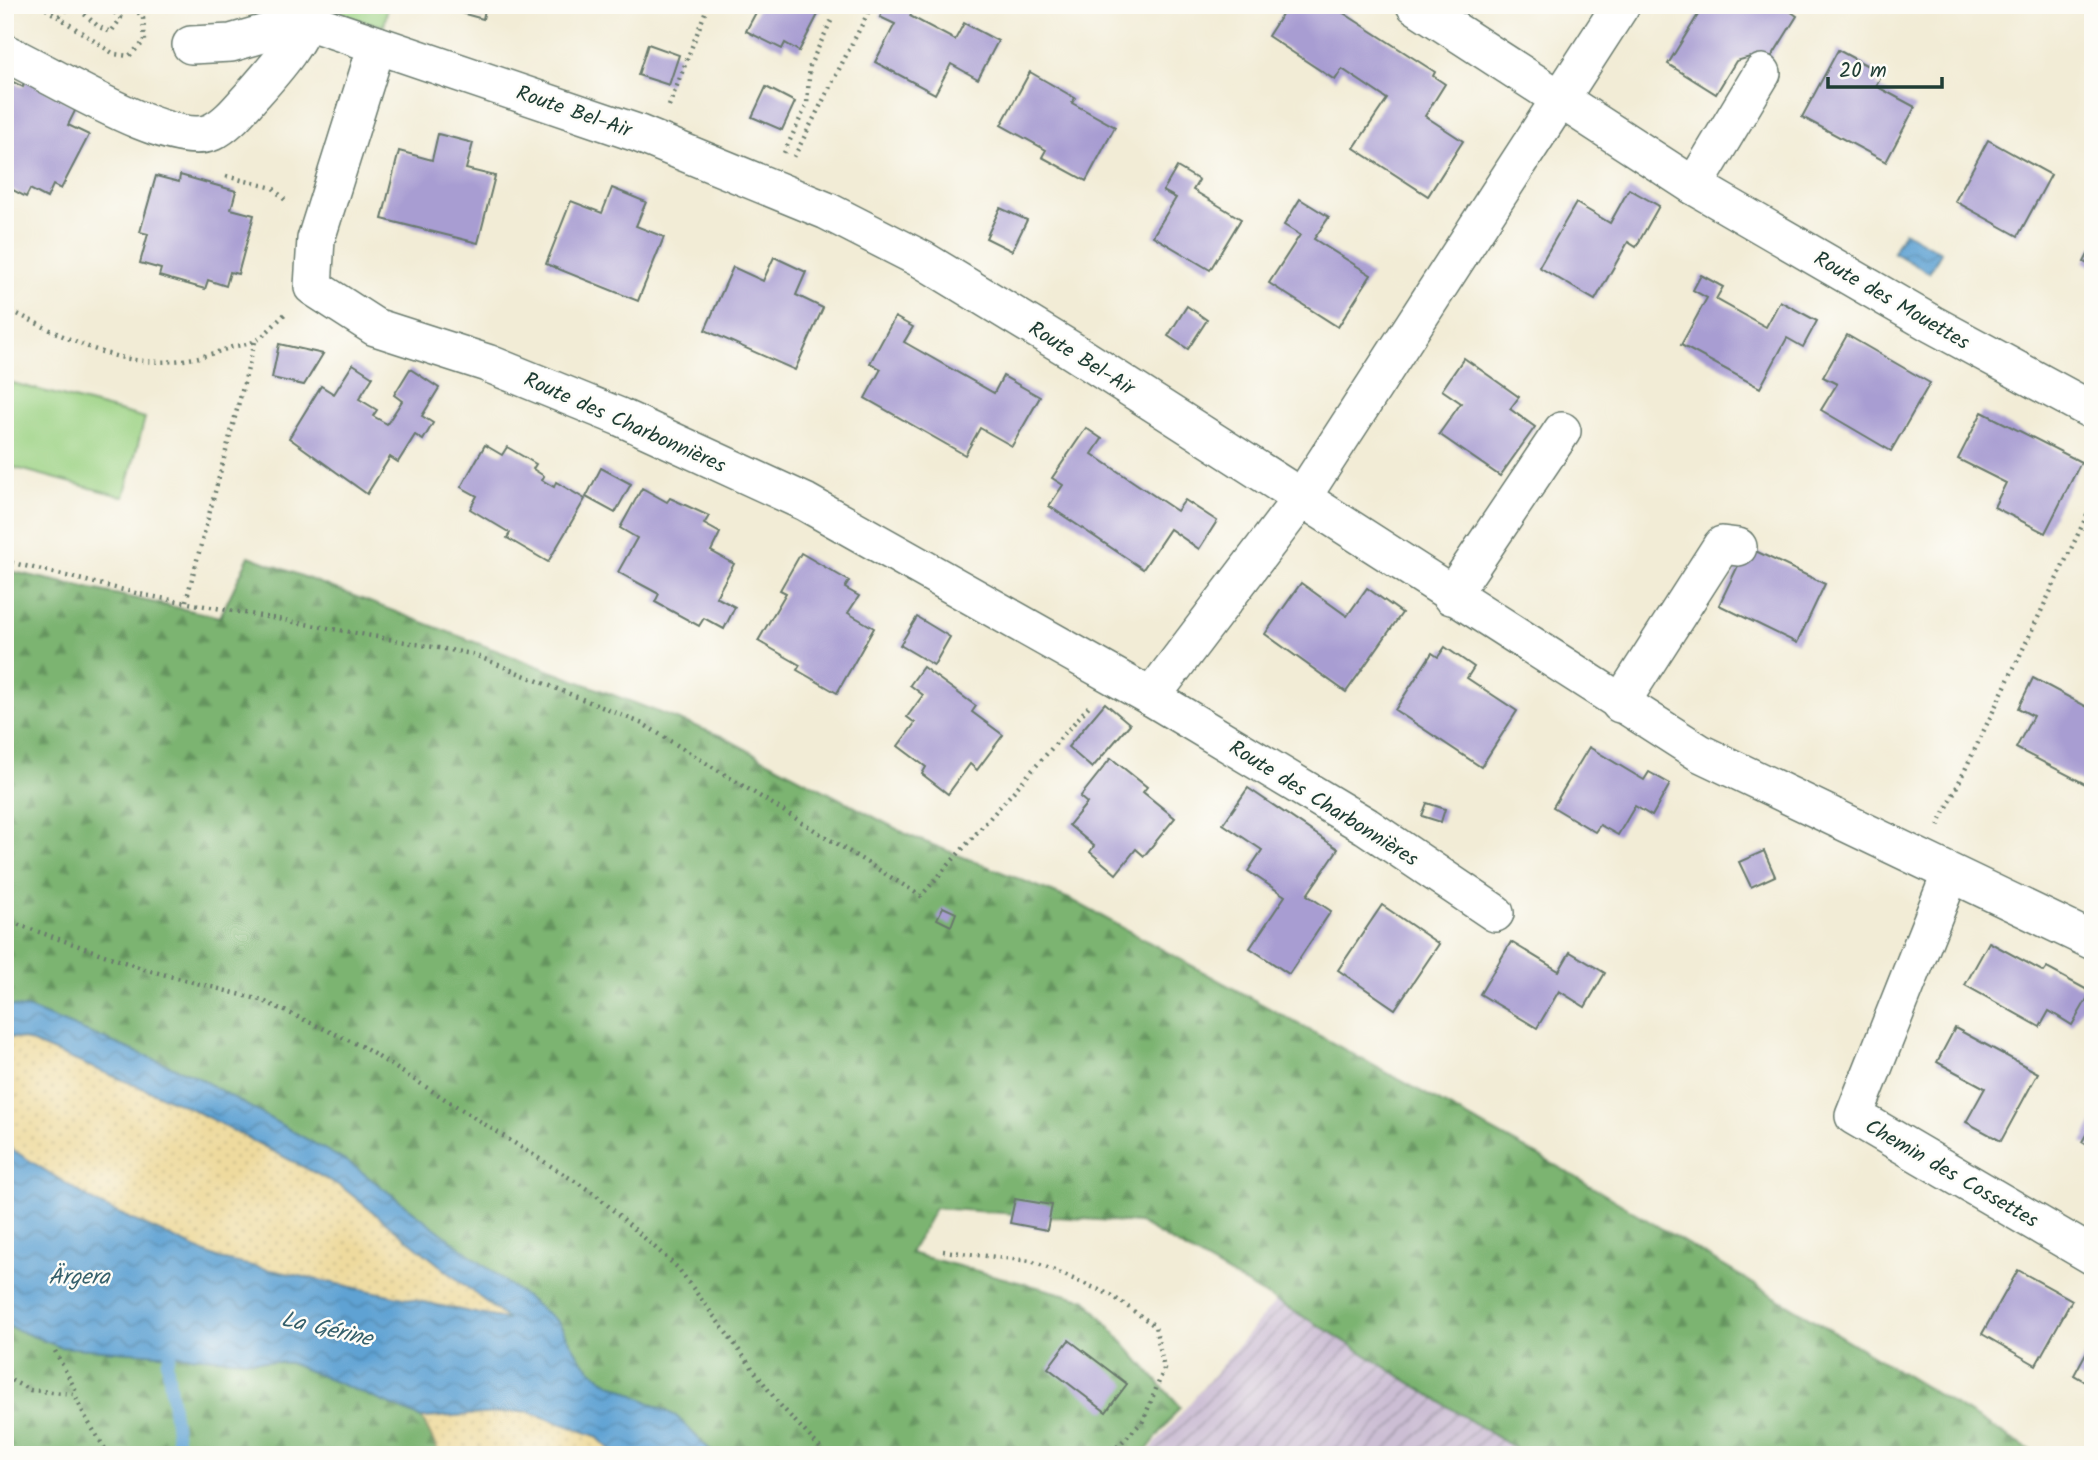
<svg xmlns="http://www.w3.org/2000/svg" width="2098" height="1460" viewBox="0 0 2098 1460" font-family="Kalam,sans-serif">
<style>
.industrial{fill:url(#industrial-furrows)}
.green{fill:#9bd283;stroke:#5d885c;stroke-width:2}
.forest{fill:url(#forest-firs);stroke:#4e7852;stroke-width:2}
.sand{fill:url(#sand-dots);stroke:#868c69;stroke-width:2}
.water{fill:url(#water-waves);stroke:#3f7084;stroke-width:2}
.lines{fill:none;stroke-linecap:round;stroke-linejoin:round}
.stream{stroke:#5fa2d3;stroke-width:12}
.building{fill:#a89dd2}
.minor-casing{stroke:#697a6d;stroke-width:40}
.path{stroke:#697a6d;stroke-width:4.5;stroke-dasharray:2 5;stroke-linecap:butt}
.minor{stroke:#fff;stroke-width:37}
.labels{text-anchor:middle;stroke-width:5;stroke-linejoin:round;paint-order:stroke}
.street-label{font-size:21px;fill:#1f3d34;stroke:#fdfcf7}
.water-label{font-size:23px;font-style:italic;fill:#35606c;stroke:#fdfcf7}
</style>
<defs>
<pattern id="industrial-furrows" width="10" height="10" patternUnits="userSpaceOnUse" patternTransform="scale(1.75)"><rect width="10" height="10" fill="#ccbed4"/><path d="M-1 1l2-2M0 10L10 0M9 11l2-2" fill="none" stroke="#a59cad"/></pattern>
<pattern id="forest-firs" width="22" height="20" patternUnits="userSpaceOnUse" patternTransform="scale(1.75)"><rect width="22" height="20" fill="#7cb471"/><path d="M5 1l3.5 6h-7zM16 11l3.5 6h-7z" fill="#65945e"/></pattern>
<pattern id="sand-dots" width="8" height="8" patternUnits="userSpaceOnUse" patternTransform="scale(1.75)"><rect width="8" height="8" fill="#eeda9e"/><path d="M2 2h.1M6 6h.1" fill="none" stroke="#ccbc89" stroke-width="1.8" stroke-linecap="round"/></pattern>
<pattern id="water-waves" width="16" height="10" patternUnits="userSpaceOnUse" patternTransform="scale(1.75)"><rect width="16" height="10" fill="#5fa2d3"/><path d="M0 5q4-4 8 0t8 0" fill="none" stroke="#4e85ac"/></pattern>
</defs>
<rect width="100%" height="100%" fill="#fdfcf7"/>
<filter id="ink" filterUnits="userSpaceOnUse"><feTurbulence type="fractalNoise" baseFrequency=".0143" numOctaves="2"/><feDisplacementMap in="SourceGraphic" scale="14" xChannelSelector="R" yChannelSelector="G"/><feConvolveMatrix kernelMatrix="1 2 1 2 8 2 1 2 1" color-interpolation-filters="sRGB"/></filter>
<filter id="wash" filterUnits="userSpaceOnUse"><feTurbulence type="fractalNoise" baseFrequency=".00686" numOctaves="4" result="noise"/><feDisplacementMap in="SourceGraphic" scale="28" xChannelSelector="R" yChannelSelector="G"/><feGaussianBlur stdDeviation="1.57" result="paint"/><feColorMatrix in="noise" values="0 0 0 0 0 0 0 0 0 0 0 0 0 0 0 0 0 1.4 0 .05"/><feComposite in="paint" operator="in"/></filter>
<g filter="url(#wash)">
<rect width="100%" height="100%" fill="#f2ecd6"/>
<path class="industrial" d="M1281 1295 1587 1455H1146Z"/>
<g class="green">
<path d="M338 5H388L384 26 353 19 339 10Z"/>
<path d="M5 381 145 418 124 497 5 465Z"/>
</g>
<g class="forest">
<path d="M249 556 721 736 910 836 1072 900 1564 1170 2038 1455H1525L1330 1332 1139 1223 935 1208 910 1253 1086 1300 1180 1407 1143 1455H715L676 1416 602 1379 582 1361 558 1322 354 1166 193 1075 30 1009 5 1005V570L220 617Z"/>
<path d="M5 1325 60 1347 290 1363 422 1418 440 1455H5Z"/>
</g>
<g class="sand">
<path d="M5 1036 23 1039 186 1106 342 1187 510 1321 219 1259 100 1205 5 1145Z"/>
<path d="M527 1411 596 1436 616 1455H440L422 1418Z"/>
</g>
<g class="water">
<path d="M1904 231 1941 252 1929 273 1893 252Z"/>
<path d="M5 1005 30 1009 193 1075 354 1166 558 1322 582 1361 602 1379 676 1416 715 1455H616L596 1436 527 1411 422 1418 290 1363 60 1347 5 1325V1145L100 1205 219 1259 508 1320 342 1187 186 1106 23 1039 5 1036Z"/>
</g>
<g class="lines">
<path class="stream" d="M175 1342 167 1362 179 1455"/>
</g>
<g id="blocks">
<g class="building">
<path d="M432 5H486L483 19Z"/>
<path d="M760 5H823L799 51 785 43 782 49 746 31Z"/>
<path d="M886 5H910L914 7 910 16 955 40 964 23 998 41 978 79 951 64 935 94 875 62 895 24 880 17Z"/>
<path d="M1288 5H1331L1435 72 1433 76 1445 84 1425 116 1463 141 1428 196 1354 148 1387 99 1342 69 1335 80 1268 36Z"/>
<path d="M1704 5H1781L1797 16 1766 66 1750 57 1736 61 1716 94 1668 64Z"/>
<path d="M648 44 679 55 669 85 638 75Z"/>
<path d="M1838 50 1883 74 1876 86 1915 107 1886 162 1802 117Z"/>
<path d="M1030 72 1075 98 1072 103 1115 127 1086 181 1042 157 1046 150 1001 125Z"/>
<path d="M5 78 23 87 26 80 77 107 68 125 89 135 61 189 53 185 47 198 30 189 26 197 5 186Z"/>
<path d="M766 87 795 102 782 130 752 117Z"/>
<path d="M438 134 473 143 466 169 495 176 478 243 382 219 399 151 432 160Z"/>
<path d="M1988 140 2051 175 2018 236 1955 201Z"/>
<path d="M1177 167 1199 180 1193 190 1241 219 1210 270 1153 236 1176 198 1163 191Z"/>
<path d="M180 175 236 191 231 209 254 215 238 274 230 272 226 286 208 280 205 289 159 276 161 269 140 263 148 234 140 232 156 176 179 182Z"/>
<path d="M612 188 646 202 636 226 664 237 638 301 546 264 571 201 602 213Z"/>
<path d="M1629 189 1659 206 1636 247 1628 242 1595 300 1539 267 1576 203 1610 223Z"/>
<path d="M1300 199 1329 217 1314 239 1371 275 1338 327 1269 283 1300 235 1284 225Z"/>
<path d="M1000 208 1027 220 1012 251 986 238Z"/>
<path d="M2093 245V267L2084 262Z"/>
<path d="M774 257 806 272 796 295 823 308 795 370 705 330 733 267 763 281Z"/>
<path d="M1701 275 1723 287 1716 299 1766 327 1780 301 1817 321 1803 347 1787 338 1760 388 1681 345 1707 298 1693 290Z"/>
<path d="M1187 306 1207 320 1188 349 1168 336Z"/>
<path d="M895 317 913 327 904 342 994 393 1003 376 1040 397 1012 446 980 428 965 455 865 398 881 369 870 363Z"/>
<path d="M1847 335 1930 383 1891 451 1821 410 1837 384 1823 377Z"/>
<path d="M279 344 323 354 304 385 272 378Z"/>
<path d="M1464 358 1519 397 1510 409 1535 427 1500 476 1439 434 1461 403 1442 390Z"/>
<path d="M353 364 373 377 359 399 377 410 373 416 387 424 402 401 394 395 410 369 439 388 422 416 433 423 423 440 415 435 398 462 390 457 367 494 289 438 321 386 334 394Z"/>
<path d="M1982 412 2081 462 2045 533 1994 507 2006 483 1958 459Z"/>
<path d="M1086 428 1102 439 1092 454 1177 511 1185 500 1217 521 1199 549 1170 529 1143 569 1049 506 1063 485 1052 478Z"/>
<path d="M485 445 502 455 507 447 536 464 533 469 544 476 542 480 554 487 556 482 585 499 548 562 507 538 510 533 470 509 477 496 461 487Z"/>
<path d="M601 468 631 484 615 513 586 497Z"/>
<path d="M642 488 667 502 670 498 709 516 704 524 720 533 711 551 734 564 716 597 735 607 724 629 704 618 699 626 655 602 659 594 618 572 637 538 620 528Z"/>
<path d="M1747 547 1825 584 1797 643 1719 605Z"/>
<path d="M801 553 849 581 845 588 859 596 848 613 874 628 837 693 797 670 800 665 758 641 786 593 780 590Z"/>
<path d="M1301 583 1347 616 1367 588 1402 613 1346 692 1265 634Z"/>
<path d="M917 617 950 637 934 665 900 645Z"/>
<path d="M1445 647 1474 667 1467 678 1517 711 1481 767 1395 710 1432 653 1438 657Z"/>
<path d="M923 667 976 706 972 712 1003 735 977 770 970 764 948 794 922 774 926 767 898 746 915 723 907 717 923 695 910 685Z"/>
<path d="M2033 678 2093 710V773L2087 785 2016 748 2033 716 2018 708Z"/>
<path d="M1105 703 1130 724 1092 768 1068 747Z"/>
<path d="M1589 747 1644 780 1649 772 1670 784 1652 816 1635 806 1618 835 1600 825 1595 832 1553 807Z"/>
<path d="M1111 758 1147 787 1143 792 1175 818 1144 856 1136 849 1116 874 1090 852 1094 846 1069 825 1087 803 1080 797Z"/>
<path d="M1248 788 1338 849 1307 895 1331 911 1289 974 1250 948 1285 896 1248 871 1262 850 1223 824Z"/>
<path d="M1427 803 1445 809 1441 822 1422 816Z"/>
<path d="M1764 851 1775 876 1751 887 1739 862Z"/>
<path d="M1382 905 1439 944 1395 1009 1338 970Z"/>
<path d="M943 907 956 913 951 926 937 919Z"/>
<path d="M1511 942 1559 971 1570 952 1605 973 1585 1007 1559 991 1537 1028 1480 994Z"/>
<path d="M1989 942 2044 972 2047 968 2091 992 2072 1025 2049 1011 2040 1027 1965 985Z"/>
<path d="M1955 1028 2038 1073 2001 1141 1966 1122 1985 1088 1937 1062Z"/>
<path d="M2093 1122V1149L2082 1142Z"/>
<path d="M1015 1199 1052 1205 1047 1230 1010 1223Z"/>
<path d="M2018 1270 2072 1300 2036 1365 1982 1334Z"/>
<path d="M1069 1340 1127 1384 1106 1412 1048 1368Z"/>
<path d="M2093 1340V1386L2074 1375Z"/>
</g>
</g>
</g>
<g filter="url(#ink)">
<use href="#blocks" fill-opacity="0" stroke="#697a6d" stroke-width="2"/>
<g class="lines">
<defs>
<g id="minor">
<path d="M1415 5 1694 186 1932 324 2093 411"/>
<path d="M191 45 231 43 307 21 637 133 827 211 923 260 1071 350 1700 753 2093 941"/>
<path d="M377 45 316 239 313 287 375 327 487 363 620 417 805 502 1151 697 1366 826 1495 913"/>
<path d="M5 53C49 72 170 151 212 132 229 124 242 106 255 92 279 65 299 42 312 8"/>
<path d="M1694 186 1762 73"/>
<path d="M1451 596 1562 431"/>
<path d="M1151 697 1301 499 1621 5"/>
<path d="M1620 704 1722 545 1738 547"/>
<path d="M1950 875 1854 1116 2093 1256"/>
</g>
</defs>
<use href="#minor" class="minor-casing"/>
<g class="path">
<path d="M40 5 114 54 129 56 145 41 143 18 132 5"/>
<path d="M74 5 99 27 111 32 121 18 106 5"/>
<path d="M59 16 71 5"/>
<path d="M669 106 708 5"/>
<path d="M784 153 807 104 810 65 833 17"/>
<path d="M794 157 872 5"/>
<path d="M226 176 273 188 287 202"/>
<path d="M5 308C88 347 136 382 229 348 237 345 248 345 255 341 266 335 277 321 287 312"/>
<path d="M5 561 144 595 472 654 643 724 921 896 1089 706"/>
<path d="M186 601 255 342"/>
<path d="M1938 826 2093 503"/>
<path d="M5 920 147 970 261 1000 361 1046 595 1194 678 1268 779 1404 827 1455"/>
<path d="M943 1251 1031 1261 1111 1295 1155 1326 1164 1369 1143 1421 1109 1455"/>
<path d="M55 1351 75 1389 74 1394"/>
<path d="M5 1377 30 1390 74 1394 87 1420 109 1455"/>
</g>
<use href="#minor" class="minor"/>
</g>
</g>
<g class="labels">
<g class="street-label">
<text transform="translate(574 111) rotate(19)" y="7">Route Bel-Air</text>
<text transform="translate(1892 300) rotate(30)" y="7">Route des Mouettes</text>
<text transform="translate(1082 358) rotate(32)" y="7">Route Bel-Air</text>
<text transform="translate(625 422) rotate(24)" y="7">Route des Charbonnières</text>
<text transform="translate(1324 803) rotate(32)" y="7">Route des Charbonnières</text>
<text transform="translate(1952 1173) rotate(30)" y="7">Chemin des Cossettes</text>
</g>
<g class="water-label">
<text x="79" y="1284">Ärgera</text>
<text transform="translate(327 1328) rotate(13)" y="8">La Gérine</text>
</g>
</g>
<rect width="2098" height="1460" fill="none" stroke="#fdfcf7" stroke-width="28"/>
<path d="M1828 77v10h114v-10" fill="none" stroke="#1f3d34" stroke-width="3.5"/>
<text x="1839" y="77" font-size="21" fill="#1f3d34" stroke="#fdfcf7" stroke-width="5" paint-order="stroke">20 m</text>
</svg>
